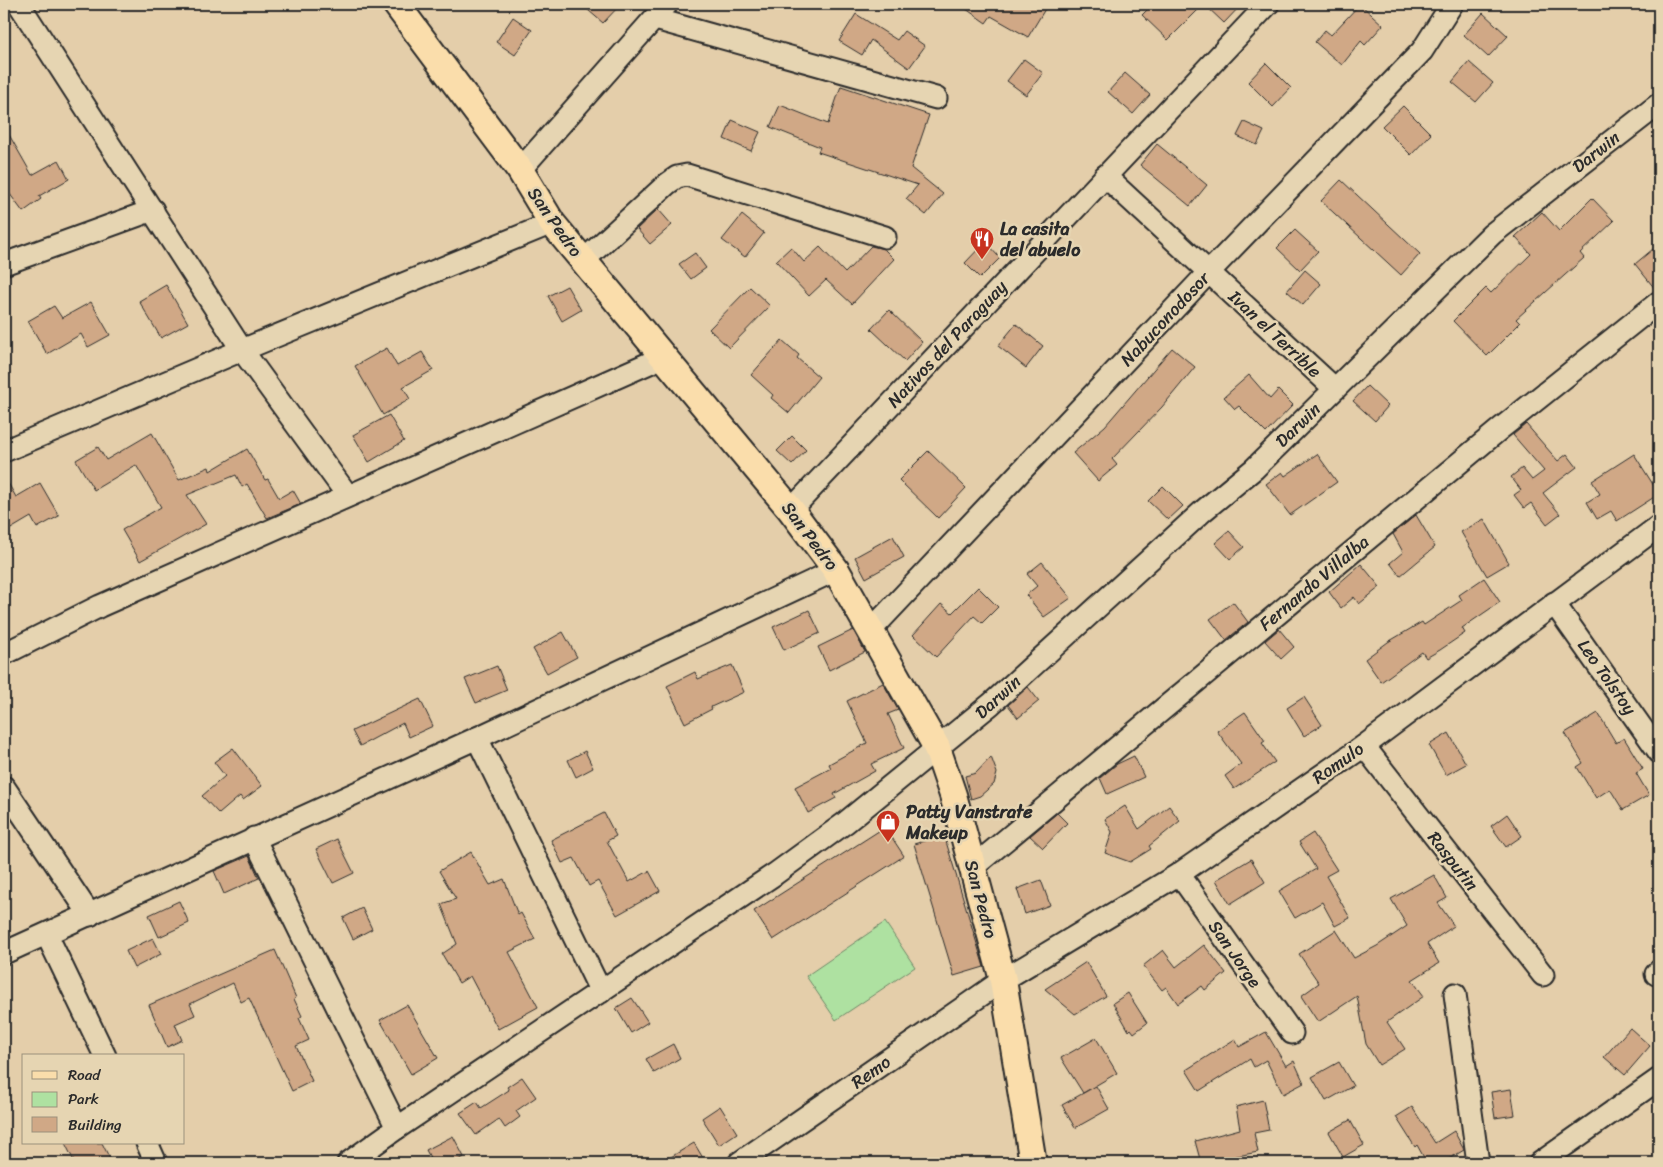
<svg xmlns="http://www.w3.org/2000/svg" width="1663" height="1167" viewBox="0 0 1663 1167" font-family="Sriracha,sans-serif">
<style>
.green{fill:#aee1a1;stroke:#6c8666}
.building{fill:#d0a886;stroke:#2b2b2b}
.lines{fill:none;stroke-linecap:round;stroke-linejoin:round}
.minor-casing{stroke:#2b2b2b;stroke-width:25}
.major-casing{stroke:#2b2b2b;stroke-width:30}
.minor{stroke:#e6d5b2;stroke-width:21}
.major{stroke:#faddab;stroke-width:26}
.labels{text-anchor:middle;stroke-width:5;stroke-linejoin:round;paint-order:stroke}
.street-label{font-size:18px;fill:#2b2b2b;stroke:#e6d5b2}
.poi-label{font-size:18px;font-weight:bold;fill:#2b2b2b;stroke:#e6d5b2;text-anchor:start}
</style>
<rect width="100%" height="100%" fill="#e4ceaa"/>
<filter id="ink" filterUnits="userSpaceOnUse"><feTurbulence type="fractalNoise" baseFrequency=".02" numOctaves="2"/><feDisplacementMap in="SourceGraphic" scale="10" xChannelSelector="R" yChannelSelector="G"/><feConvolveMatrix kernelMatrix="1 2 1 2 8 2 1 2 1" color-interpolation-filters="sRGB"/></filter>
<g filter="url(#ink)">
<path class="green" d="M885 922 915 967 836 1020 806 976Z"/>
<g class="building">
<path d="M581 4H621L603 23Z"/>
<path d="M959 4H1048L1028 37 991 16 986 23Z"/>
<path d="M1153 4H1242L1224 23 1204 4 1168 40 1142 15Z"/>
<path d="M1360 4 1383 25 1365 45 1361 41 1342 65 1315 42 1325 30 1331 35Z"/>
<path d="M1483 13 1508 36 1488 57 1464 35Z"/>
<path d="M856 14 897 40 904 31 925 46 909 68 871 40 862 55 839 41Z"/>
<path d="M513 17 532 30 515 55 496 42Z"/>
<path d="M1024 59 1043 73 1026 95 1007 81Z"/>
<path d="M1469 62 1493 83 1476 102 1452 82Z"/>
<path d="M1266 63 1291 88 1273 107 1248 82Z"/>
<path d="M1125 73 1150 95 1133 114 1108 92Z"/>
<path d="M841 86 929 115 911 168 943 194 926 215 906 199 918 185 818 152 820 147 770 127 780 105 828 124Z"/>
<path d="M1403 106 1431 134 1411 155 1382 126Z"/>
<path d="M732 120 760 132 751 151 724 139Z"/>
<path d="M1244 122 1264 131 1257 145 1237 136Z"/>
<path d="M4 126 32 175 59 160 69 179 39 196 41 199 23 212 4 186Z"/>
<path d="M1157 144 1207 185 1190 206 1140 165Z"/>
<path d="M1341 180 1420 254 1401 275 1321 201Z"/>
<path d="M1592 198 1614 221 1580 253 1584 258 1516 319 1520 323 1487 356 1453 321 1486 288 1491 293 1531 254 1515 237 1542 212 1559 231Z"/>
<path d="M658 209 672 225 650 244 637 229Z"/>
<path d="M742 215 764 233 745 257 722 240Z"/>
<path d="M1295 230 1318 251 1300 270 1277 248Z"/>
<path d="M985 242 1000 258 980 278 965 263Z"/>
<path d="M1659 244V290H1656L1635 264Z"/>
<path d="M871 246 884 249 894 259 852 304 826 280 809 296 776 261 791 247 804 262 820 247 845 273Z"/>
<path d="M695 253 706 268 691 279 679 264Z"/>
<path d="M1305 270 1321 284 1303 305 1287 291Z"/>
<path d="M166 285 188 323 161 338 139 301Z"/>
<path d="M567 286 581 310 562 321 548 296Z"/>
<path d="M750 287 770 306 729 348 709 329Z"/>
<path d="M91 302 110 335 88 347 81 334 47 354 28 321 54 306 62 318Z"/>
<path d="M889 310 922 342 905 361 871 329Z"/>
<path d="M1016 324 1043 346 1026 368 998 346Z"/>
<path d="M782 340 799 355 797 358 819 377 789 413 771 398 773 395 751 375Z"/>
<path d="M387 348 397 366 422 352 433 370 403 387 410 399 383 415 355 366Z"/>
<path d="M1172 348 1195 367 1162 407 1112 459 1117 465 1098 481 1073 453 1105 426Z"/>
<path d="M1249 375 1270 399 1278 390 1293 405 1266 433 1239 406 1235 409 1224 397Z"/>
<path d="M1367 386 1388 406 1375 421 1353 401Z"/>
<path d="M389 415 404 441 369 462 353 435Z"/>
<path d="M1526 424 1558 461 1567 454 1577 467 1543 493 1560 514 1547 524 1531 503 1524 508 1514 495 1521 490 1511 477 1522 468 1532 480 1544 471 1513 435Z"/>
<path d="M152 433 179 480 209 467 210 471 247 449 265 480 268 479 279 498 293 490 301 504 267 518 247 484 242 487 236 475 187 495 206 524 140 561 122 530 161 507 136 465 94 490 76 460 98 447 106 460Z"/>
<path d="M792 436 806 450 792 465 777 451Z"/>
<path d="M928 451 966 488 938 518 899 480Z"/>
<path d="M1317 454 1337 482 1290 515 1266 484 1282 472 1285 476Z"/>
<path d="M1634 454 1659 494 1617 521 1611 511 1597 519 1587 502 1600 494 1592 481Z"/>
<path d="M4 476 16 497 40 483 59 516 37 528 31 517 4 533Z"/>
<path d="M1163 486 1183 506 1168 520 1148 501Z"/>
<path d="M1416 515 1435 547 1400 576 1390 563 1403 552 1393 534Z"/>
<path d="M1484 519 1509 563 1487 576 1461 532Z"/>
<path d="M1229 531 1244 547 1230 559 1215 543Z"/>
<path d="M893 536 904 557 866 578 855 557Z"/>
<path d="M1042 562 1071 598 1044 617 1026 595 1037 586 1027 574Z"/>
<path d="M1361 564 1380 587 1359 604 1354 597 1341 608 1329 592Z"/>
<path d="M1484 578 1500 602 1462 628 1465 633 1440 650 1426 658 1422 652 1381 682 1365 659 1388 642 1422 622 1424 625 1462 600 1459 595Z"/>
<path d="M978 587 998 607 982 623 974 616 936 657 913 635 941 604 952 613Z"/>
<path d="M1233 602 1248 622 1226 640 1210 619Z"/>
<path d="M809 610 820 633 784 650 773 627Z"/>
<path d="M1279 629 1294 647 1281 659 1265 641Z"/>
<path d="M853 630 865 652 829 670 818 647Z"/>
<path d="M563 632 577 657 547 673 533 649Z"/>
<path d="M732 665 744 692 711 707 712 709 685 723 667 686 695 672 698 679Z"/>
<path d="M497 666 507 690 476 703 465 679Z"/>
<path d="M883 683 898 710 888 714 904 748 871 764 875 771 834 794 836 798 808 813 795 787 831 768 829 764 867 743 847 701Z"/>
<path d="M1028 687 1039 701 1018 718 1008 705Z"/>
<path d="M1304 697 1322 725 1304 736 1287 708Z"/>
<path d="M420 699 433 726 409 737 403 723 360 746 352 731Z"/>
<path d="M1245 712 1265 741 1262 743 1275 762 1234 789 1225 776 1241 764 1217 731Z"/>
<path d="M1598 713 1616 743 1624 738 1643 769 1636 773 1649 795 1623 810 1610 789 1596 798 1577 767 1583 763 1565 733Z"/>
<path d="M1449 733 1466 764 1446 775 1429 745Z"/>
<path d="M233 748 262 786 243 800 240 796 219 814 202 796 225 776 214 762Z"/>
<path d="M585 751 593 768 576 777 568 760Z"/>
<path d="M1134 756 1144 777 1107 794 1100 778 1117 764Z"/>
<path d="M991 757 997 773 994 784 980 796 971 799 965 776 976 773Z"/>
<path d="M1125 806 1139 829 1169 806 1180 821 1149 846 1151 849 1130 862 1105 853 1112 832 1105 819Z"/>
<path d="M604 813 616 836 607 841 629 882 649 871 660 891 617 915 598 881 589 886 574 858 562 863 551 840Z"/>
<path d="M1057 813 1067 823 1043 848 1030 836Z"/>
<path d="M1507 814 1522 836 1506 847 1491 826Z"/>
<path d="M885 827 904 856 773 940 754 911Z"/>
<path d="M1313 833 1337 870 1326 876 1350 918 1335 926 1322 902 1295 918 1279 891 1316 869 1299 842Z"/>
<path d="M944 835 984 967 954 976 914 844Z"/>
<path d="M337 839 354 873 333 883 316 849Z"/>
<path d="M471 852 490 885 504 879 518 915 521 913 535 939 509 952 538 1007 498 1029 470 976 459 983 442 954 457 944 441 904 456 899 439 871Z"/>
<path d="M249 856 259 878 224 894 214 871Z"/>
<path d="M1251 859 1265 882 1230 904 1216 880Z"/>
<path d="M1434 875 1447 898 1438 903 1454 926 1427 944 1439 963 1412 980 1424 996 1387 1022 1405 1049 1379 1065 1366 1044 1357 996 1318 1022 1301 996 1319 983 1299 954 1336 930 1354 958 1377 946 1407 926 1391 899Z"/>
<path d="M1041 880 1050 905 1025 914 1017 889Z"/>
<path d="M179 901 189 923 159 937 149 915Z"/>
<path d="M362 908 372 929 353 939 343 918Z"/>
<path d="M153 938 161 954 134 968 126 951Z"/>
<path d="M1204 945 1226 973 1205 990 1202 986 1178 1004 1166 987 1162 990 1143 966 1163 950 1176 967Z"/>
<path d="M275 950 296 998 294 999 302 1016 299 1018 309 1040 296 1046 312 1081 292 1091 249 998 241 1002 233 983 190 1004 195 1015 175 1024 182 1040 167 1047 149 1005Z"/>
<path d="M1086 962 1106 996 1075 1014 1045 989Z"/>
<path d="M1128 993 1147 1023 1134 1033 1131 1029 1129 1031 1113 1003Z"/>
<path d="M632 998 648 1022 631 1033 616 1008Z"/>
<path d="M407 1005 438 1058 411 1074 380 1020Z"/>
<path d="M1630 1028 1650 1046 1625 1075 1604 1057Z"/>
<path d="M1266 1032 1286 1066 1294 1061 1304 1083 1283 1094 1266 1060 1254 1067 1250 1059 1199 1091 1186 1070 1235 1039 1239 1047Z"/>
<path d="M1096 1038 1117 1073 1083 1093 1061 1058Z"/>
<path d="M673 1044 680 1058 654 1073 646 1059Z"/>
<path d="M1339 1062 1353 1086 1326 1101 1312 1077Z"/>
<path d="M522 1077 536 1097 516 1111 520 1117 505 1128 499 1119 476 1135 460 1113 477 1102 481 1108 509 1090 507 1087Z"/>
<path d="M1096 1086 1109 1109 1075 1128 1062 1105Z"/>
<path d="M1511 1089 1515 1115 1495 1118 1491 1092Z"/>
<path d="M1263 1100 1269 1130 1254 1133 1258 1152 1232 1157 1224 1163H1201L1195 1141 1240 1129 1236 1107Z"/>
<path d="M720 1106 737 1133 719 1145 702 1118Z"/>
<path d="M1412 1107 1435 1143 1454 1131 1464 1150 1442 1163H1427L1417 1145 1415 1147 1396 1117Z"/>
<path d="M1350 1120 1364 1145 1343 1157 1329 1132Z"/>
<path d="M453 1136 464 1157 452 1163H433L426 1150Z"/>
<path d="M65 1143H102L112 1163H75Z"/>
<path d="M694 1143 703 1158 694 1163H661Z"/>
</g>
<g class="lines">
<defs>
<g id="minor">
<path d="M19 4 242 350 348 496"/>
<path d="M655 19 936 98"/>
<path d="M520 170 667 4"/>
<path d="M1105 176 1335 389"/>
<path d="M583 261 667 184 677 177 687 175 885 237"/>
<path d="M4 264 153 210"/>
<path d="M4 451 242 350 552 223"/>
<path d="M791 510 1268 4"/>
<path d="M1554 603 1659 752"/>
<path d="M872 629 1209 272 1422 51 1452 4"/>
<path d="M4 654 100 606 663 357"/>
<path d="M477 738 601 992"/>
<path d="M1364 746 1543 975"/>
<path d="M4 787 90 915"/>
<path d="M254 838 397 1128"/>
<path d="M972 868 1500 429 1659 302"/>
<path d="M1179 874 1292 1033"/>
<path d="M47 935 105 1056"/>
<path d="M4 953 477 738 836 570"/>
<path d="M1656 974 1659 971"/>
<path d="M1455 994 1478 1163"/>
<path d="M147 1143 156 1163"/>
<path d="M348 1163 397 1128 775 874 845 823 937 748 991 704 1203 511 1254 469 1492 234 1659 104"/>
<path d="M739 1163 1003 980 1179 874 1364 746 1659 526"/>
<path d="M1540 1163 1659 1079"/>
</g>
<path id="major" d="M396 4 520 170 552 223 791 510 836 570 937 748 953 795 1003 980 1033 1163"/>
</defs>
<use href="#minor" class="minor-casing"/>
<use href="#major" class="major-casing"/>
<use href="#minor" class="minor"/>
<use href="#major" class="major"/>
</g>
</g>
<defs>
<symbol id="restaurant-pin" viewBox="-11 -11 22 30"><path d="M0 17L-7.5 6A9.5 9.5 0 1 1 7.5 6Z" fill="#c8321e" stroke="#e6d5b2"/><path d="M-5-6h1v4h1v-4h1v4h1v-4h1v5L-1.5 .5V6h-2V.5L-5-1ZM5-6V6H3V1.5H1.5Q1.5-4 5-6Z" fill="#fff"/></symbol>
<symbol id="shop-pin" viewBox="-11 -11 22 30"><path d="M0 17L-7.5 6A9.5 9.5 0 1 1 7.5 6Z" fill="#c8321e" stroke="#e6d5b2"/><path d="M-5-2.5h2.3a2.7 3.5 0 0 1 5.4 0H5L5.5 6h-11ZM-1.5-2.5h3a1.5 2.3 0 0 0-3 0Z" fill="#fff"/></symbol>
</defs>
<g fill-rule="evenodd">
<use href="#restaurant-pin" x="968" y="225" width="28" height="38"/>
<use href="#shop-pin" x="874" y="808" width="28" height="38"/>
</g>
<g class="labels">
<g class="street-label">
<text transform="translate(1596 152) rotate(-38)" y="6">Darwin</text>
<text transform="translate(555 222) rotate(55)" y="6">San Pedro</text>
<text transform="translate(1165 319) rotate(-47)" y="6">Nabuconodosor</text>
<text transform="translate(1275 334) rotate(43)" y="6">Ivan el Terrible</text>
<text transform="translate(947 344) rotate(-47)" y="6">Nativos del Paraguay</text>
<text transform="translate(1298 425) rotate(-44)" y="6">Darwin</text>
<text transform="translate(810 536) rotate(53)" y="6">San Pedro</text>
<text transform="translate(1314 583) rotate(-40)" y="6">Fernando Villalba</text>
<text transform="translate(1607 677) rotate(55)" y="6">Leo Tolstoy</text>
<text transform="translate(998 697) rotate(-42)" y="6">Darwin</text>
<text transform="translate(1338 763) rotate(-35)" y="6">Romulo</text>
<text transform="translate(1453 861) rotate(52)" y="6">Rasputin</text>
<text transform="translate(981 899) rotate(75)" y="6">San Pedro</text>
<text transform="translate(1235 954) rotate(55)" y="6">San Jorge</text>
<text transform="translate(871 1072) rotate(-35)" y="6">Remo</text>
</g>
<g class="poi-label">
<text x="1000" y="235">La casita<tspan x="1000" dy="21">del abuelo</tspan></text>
<text x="906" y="818">Patty Vanstrate<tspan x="906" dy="21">Makeup</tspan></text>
</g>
</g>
<rect width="1663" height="1167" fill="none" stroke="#e6d5b2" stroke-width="20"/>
<rect x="10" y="10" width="1643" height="1147" fill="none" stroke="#2b2b2b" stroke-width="2" filter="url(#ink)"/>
<rect x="22" y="1054" width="162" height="90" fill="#e6d5b2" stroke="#9b917c"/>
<rect x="32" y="1071" width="25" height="8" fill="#faddab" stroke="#9b917c"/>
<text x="68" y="1080" font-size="15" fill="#2b2b2b">Road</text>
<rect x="32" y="1092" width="25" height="15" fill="#aee1a1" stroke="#9b917c"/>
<text x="68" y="1104" font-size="15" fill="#2b2b2b">Park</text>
<rect x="32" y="1117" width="25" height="15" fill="#d0a886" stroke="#9b917c"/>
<text x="68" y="1130" font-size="15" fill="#2b2b2b">Building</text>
</svg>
